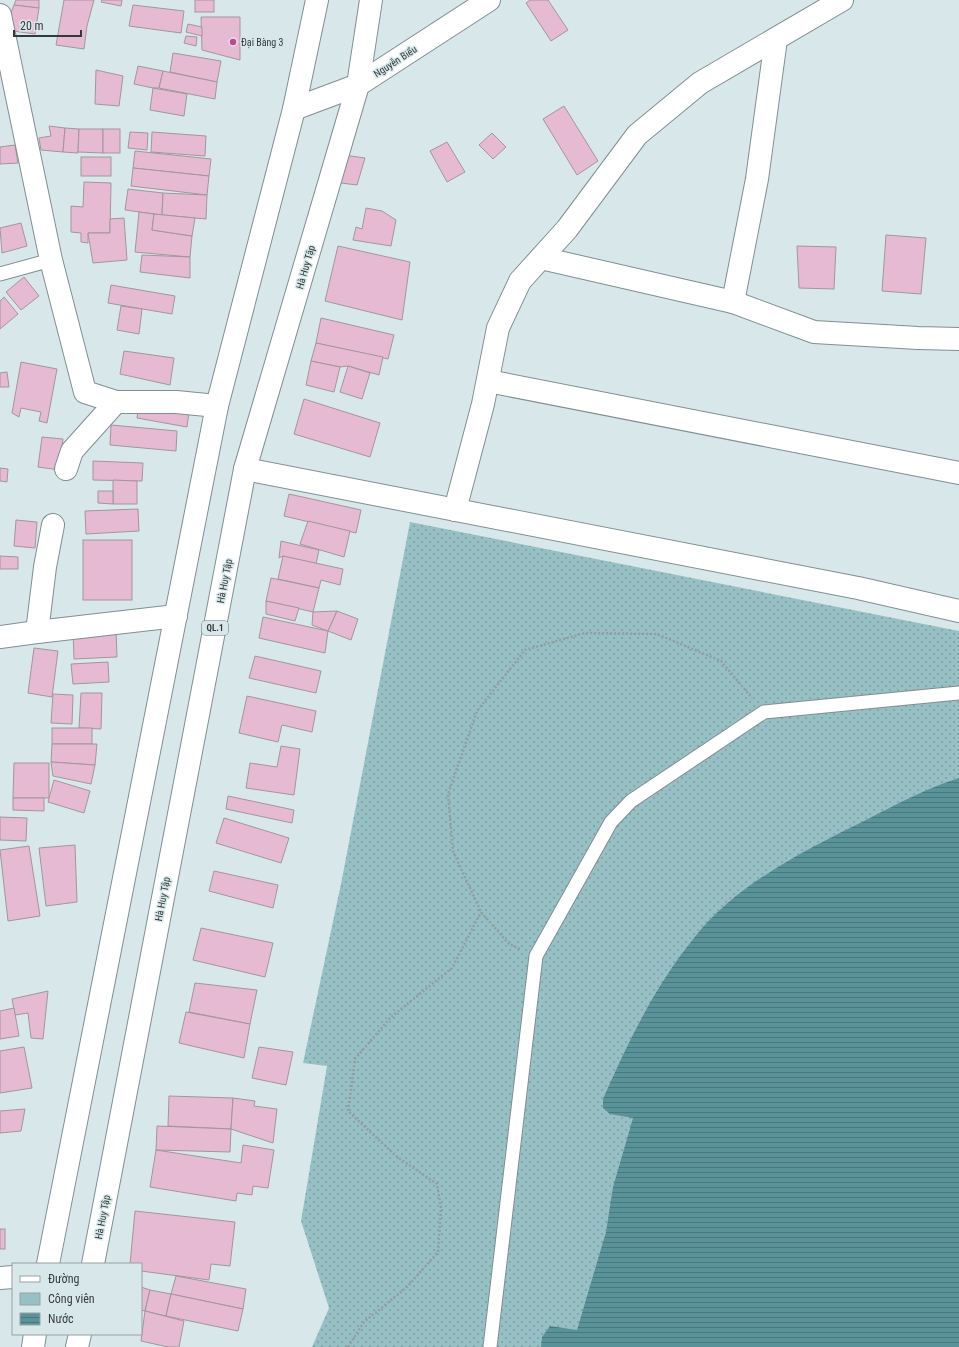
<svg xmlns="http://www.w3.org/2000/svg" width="959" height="1347" viewBox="0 0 959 1347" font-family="'Roboto Condensed',sans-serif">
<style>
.green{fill:url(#green-dots)}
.water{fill:url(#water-rules)}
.building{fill:#e6bad2;stroke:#a2969c}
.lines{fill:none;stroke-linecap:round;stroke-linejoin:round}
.service-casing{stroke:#818f91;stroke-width:15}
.minor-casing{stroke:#818f91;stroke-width:24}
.tertiary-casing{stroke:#818f91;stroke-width:24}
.primary-casing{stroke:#818f91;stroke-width:24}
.path{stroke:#929d9f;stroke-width:2.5;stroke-dasharray:2 2;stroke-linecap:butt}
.service{stroke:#fff;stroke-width:13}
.minor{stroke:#fff;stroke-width:22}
.tertiary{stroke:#fff;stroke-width:22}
.primary{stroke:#fff;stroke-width:22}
.poi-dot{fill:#c34797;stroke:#d8e8ea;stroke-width:1.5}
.labels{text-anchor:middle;stroke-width:3;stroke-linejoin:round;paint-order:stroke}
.shield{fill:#d8e8ea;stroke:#656e70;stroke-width:1}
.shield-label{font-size:9px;font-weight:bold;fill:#343a3b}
.poi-label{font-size:10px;fill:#343a3b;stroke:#d8e8ea;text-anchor:start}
.street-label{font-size:10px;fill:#343a3b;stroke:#d8e8ea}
</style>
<defs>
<pattern id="green-dots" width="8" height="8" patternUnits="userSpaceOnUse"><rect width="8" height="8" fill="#97c0c5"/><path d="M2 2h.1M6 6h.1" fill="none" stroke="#7c9da1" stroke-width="1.8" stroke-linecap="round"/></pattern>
<pattern id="water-rules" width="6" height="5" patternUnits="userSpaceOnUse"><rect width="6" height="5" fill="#5a9299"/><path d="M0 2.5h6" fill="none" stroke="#4b787e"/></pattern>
</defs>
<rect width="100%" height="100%" fill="#d8e8ea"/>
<path class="green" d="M410 522 959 631V1347H312L329 1308 301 1221 327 1066 303 1063 342 879Z"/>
<path class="water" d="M959 778V1347H541L542 1337 550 1326 577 1330 606 1232 613 1187 633 1118 610 1114 603 1108V1099C628 1042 655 986 694 938 736 884 807 849 868 819 897 804 927 788 959 778Z"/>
<g class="building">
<path d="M16 0H39V8L14 5Z"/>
<path d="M64 0H94L87 26 84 49 56 45Z"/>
<path d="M102 0H122L121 6 101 2Z"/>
<rect x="195" y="0" width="19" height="12"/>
<path d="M530 0H548L568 30 551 41 526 3Z"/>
<path d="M14 5 39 8 35 34 13 31 9 18Z"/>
<path d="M133 5 184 11 181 33 129 26Z"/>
<path d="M201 17H240V60L202 50Z"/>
<path d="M188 24 202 27V36L186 32Z"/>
<path d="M186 36 197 37 196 46 184 43Z"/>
<path d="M173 53 221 61 217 82 170 72Z"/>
<path d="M138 66 163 71 159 88H153L134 84Z"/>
<path d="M96 70 123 76 119 106 95 104Z"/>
<path d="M163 71 217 82 215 99 159 88Z"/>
<path d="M153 88 187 94 184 116 150 110Z"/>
<path d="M564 106 598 161 577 175 543 119Z"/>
<path d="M49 126 65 128 63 152 41 150 39 138 51 136Z"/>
<path d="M65 128 79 129 78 153 63 152Z"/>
<path d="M79 129H103V153L78 152Z"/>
<rect x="103" y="129" width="17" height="24"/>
<path d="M130 132 148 133 147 150 128 148Z"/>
<path d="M152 132 206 136 205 156 151 152Z"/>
<path d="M492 133 506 147 493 159 479 145Z"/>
<path d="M447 142 465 172 447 182 430 151Z"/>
<path d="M15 145 18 163 0 164V147Z"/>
<path d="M135 151 211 159 209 176 133 168Z"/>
<path d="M344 155 365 158 357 185 341 183Z"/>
<rect x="81" y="157" width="30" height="19"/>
<path d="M133 168 209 176 207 195 131 186Z"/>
<path d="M84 182 111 183 110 233H88V243L81 242V233L71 232V206L83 207Z"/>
<path d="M128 189 163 193 162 215 125 210Z"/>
<path d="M163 193 207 195 206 219 162 215Z"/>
<path d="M366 208 382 211 396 220 391 246 353 240 356 227 362 229Z"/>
<path d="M139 212 154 214 152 230 192 236 190 257 135 252Z"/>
<path d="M154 214 195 218 192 236 152 230Z"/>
<path d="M124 218 127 260 93 263 88 233H110V219Z"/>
<path d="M21 223 27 246 2 253 0 228Z"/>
<path d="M886 235 926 238 921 294 882 291Z"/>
<path d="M338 246 410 262 402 320 325 301Z"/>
<path d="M797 246 836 247 834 289 799 288Z"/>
<path d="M142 255 190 257V278L140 272Z"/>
<path d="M24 277 39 296 21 310 6 292Z"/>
<path d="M111 285 175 296 172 314 108 303Z"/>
<path d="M4 297 18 314 0 329V301Z"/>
<path d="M121 306 142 309 139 334 117 330Z"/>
<path d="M321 318 394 335 388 359 316 343Z"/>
<path d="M316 343 383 357 379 375 348 366 340 367 311 361Z"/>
<path d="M124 351 174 358 170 385 120 374Z"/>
<path d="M311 361 340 367 334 392 306 385Z"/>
<path d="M21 362 57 369 47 423 39 421 41 412 21 408 19 417 12 413Z"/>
<path d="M348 366 370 373 362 399 340 392Z"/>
<path d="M7 372 9 387H0V373Z"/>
<path d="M304 399 380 423 370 457 294 434Z"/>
<path d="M139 404 189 412 187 427 137 418Z"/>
<path d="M111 425 177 431 176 451 110 445Z"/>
<path d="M42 437 63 439 59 470 38 467Z"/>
<path d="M93 461 143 463 142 481 93 480Z"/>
<path d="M0 468 8 469 7 482 0 481Z"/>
<path d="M113 480 137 481V504H113Z"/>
<path d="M98 491H113V504L98 503Z"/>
<path d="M289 494 361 510 356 533 284 516Z"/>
<path d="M138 509 139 531 86 534 85 511Z"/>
<path d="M16 520 37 522 35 548 14 546Z"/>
<path d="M308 521 350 531 344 557 300 544Z"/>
<rect x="83" y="540" width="49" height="60"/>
<path d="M281 541 319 550 316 564 283 556 279 558Z"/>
<path d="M0 556 18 557V569H0Z"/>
<path d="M283 556 343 569 340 585 321 580 319 588 278 579Z"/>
<path d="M271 578 319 588 313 612 266 601Z"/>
<path d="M266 601 299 608 295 621 266 614Z"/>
<path d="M337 611 328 631 312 625 313 612Z"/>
<path d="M337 611 358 619 351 640 328 631Z"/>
<path d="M263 617 328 631 325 653 259 638Z"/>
<path d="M116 630 117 657 74 659 73 631Z"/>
<path d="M34 648 58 651 52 697 28 693Z"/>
<path d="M255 656 321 671 316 693 249 678Z"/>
<path d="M108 662 109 682 73 684 71 664Z"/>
<path d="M81 693H102L101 729 79 728Z"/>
<path d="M53 694 73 695 72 724 51 723Z"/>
<path d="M247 696 316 711 312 732 282 725 278 742 239 733Z"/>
<rect x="52" y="728" width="40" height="16"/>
<path d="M52 744H97L95 765 51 762Z"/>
<path d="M281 746 300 749 294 795 246 788 250 763 277 767Z"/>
<path d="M51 762 95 765 91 784 53 776Z"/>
<path d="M14 763H49V798H13Z"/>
<path d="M54 780 90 791 84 813 48 802Z"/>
<path d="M228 796 294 810 292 823 226 809Z"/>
<path d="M13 798H44V811L13 810Z"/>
<path d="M0 817 27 818 26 841 0 840Z"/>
<path d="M224 818 289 838 281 863 216 843Z"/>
<path d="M75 845 77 902 46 906 39 848Z"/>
<path d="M29 846 40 916 8 921 0 850Z"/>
<path d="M214 871 278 885 273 908 209 891Z"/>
<path d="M201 928 273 943 265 977 193 960Z"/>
<path d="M195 983 257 990 250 1024 189 1012Z"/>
<path d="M48 991 43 1039 31 1038 28 1013 15 1015 12 999Z"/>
<path d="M14 1008 19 1036 0 1039V1011Z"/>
<path d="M186 1012 250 1024 244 1058 179 1043Z"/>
<path d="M24 1047 32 1088 0 1093V1051Z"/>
<path d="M259 1047 293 1052 286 1085 252 1078Z"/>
<path d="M169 1096 233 1098 231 1129 168 1126Z"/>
<path d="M233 1098 255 1101 254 1106 277 1109 273 1143 231 1129Z"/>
<path d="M25 1109 21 1131 0 1133V1111Z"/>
<path d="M157 1126 231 1129 230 1152 156 1150Z"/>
<path d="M243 1145 274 1150 268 1188 253 1186 252 1195 237 1193 236 1201 150 1187 156 1150 241 1163Z"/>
<path d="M135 1211 235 1222 230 1266 211 1264 209 1280 141 1271V1264H130Z"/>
<rect x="0" y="1229" width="5" height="20"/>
<path d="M176 1276 246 1289 243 1309 171 1294Z"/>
<path d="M141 1287 150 1290 145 1311 141 1310Z"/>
<path d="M150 1290 171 1294 166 1316 145 1311Z"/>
<path d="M171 1294 243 1309 238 1331 166 1316Z"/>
<path d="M145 1311 184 1321 179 1347H168L141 1341Z"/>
</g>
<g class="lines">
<defs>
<g id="service">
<path d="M0 274 51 260"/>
<path d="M490 1347 536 956 611 822 631 801 764 712 959 693"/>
</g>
<g id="minor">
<path d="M0 15 51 260 85 392 116 402H176L217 406"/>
<path d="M541 258 733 302 814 332 918 338 959 339"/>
<path d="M733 302 757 179 776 39"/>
<path d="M488 381 959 473"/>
<path d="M66 469 72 451 116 402"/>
<path d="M245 469 858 588 959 611"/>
<path d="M455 510 483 404 498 328 520 281 567 229 637 135 700 83 842 0"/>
<path d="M37 632 45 567 53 525"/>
<path d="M0 637 37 632 176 616"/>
<path d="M0 1278 13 1277"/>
</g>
<path id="tertiary" d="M294 109 358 85 489 0"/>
<g id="primary">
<path d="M48 1264 217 406 294 109 317 0"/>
<path d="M93 1264 245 469 358 85 371 0"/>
<path d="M33 1347 35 1334"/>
<path d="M77 1347 80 1334"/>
</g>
</defs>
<use href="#service" class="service-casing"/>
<use href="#minor" class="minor-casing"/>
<use href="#tertiary" class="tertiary-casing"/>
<use href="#primary" class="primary-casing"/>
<g class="path">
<path d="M520 949 509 944 481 912 453 851 448 794 477 711 525 650 585 633 657 634 721 661 752 698"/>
<path d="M348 1347 364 1322 407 1287 438 1252 441 1208 437 1184 396 1156 348 1111 355 1059 391 1017 452 968 481 912"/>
</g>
<use href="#service" class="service"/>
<use href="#minor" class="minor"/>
<use href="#tertiary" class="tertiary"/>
<use href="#primary" class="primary"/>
</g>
<circle class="poi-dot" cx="233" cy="42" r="4"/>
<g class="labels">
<rect class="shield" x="202" y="621" width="26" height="14" rx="3"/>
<g class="shield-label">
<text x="215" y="631">QL.1</text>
</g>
<g class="poi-label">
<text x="241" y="46">Đại Bàng 3</text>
</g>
<g class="street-label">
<text transform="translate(395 61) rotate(-33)" y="4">Nguyễn Biểu</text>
<text transform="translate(305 267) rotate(-74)" y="4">Hà Huy Tập</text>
<text transform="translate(224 581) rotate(-79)" y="4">Hà Huy Tập</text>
<text transform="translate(162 899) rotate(-79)" y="4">Hà Huy Tập</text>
<text transform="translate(102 1217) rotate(-79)" y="4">Hà Huy Tập</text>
</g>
</g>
<rect x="12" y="1263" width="130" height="72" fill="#d8e8ea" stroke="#96a2a4"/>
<rect x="20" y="1276" width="20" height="6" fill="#ffffff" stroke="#96a2a4"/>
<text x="48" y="1283" font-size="12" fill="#343a3b">Đường</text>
<rect x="20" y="1293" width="20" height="12" fill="#97c0c5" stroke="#96a2a4"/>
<text x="48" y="1303" font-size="12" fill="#343a3b">Công viên</text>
<rect x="20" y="1313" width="20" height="12" fill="url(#water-rules)" stroke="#96a2a4"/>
<text x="48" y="1323" font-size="12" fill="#343a3b">Nước</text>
<path d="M14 30v6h67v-6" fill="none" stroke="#343a3b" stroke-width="2"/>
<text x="20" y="30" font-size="12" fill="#343a3b" stroke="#d8e8ea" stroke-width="3" paint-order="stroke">20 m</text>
</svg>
